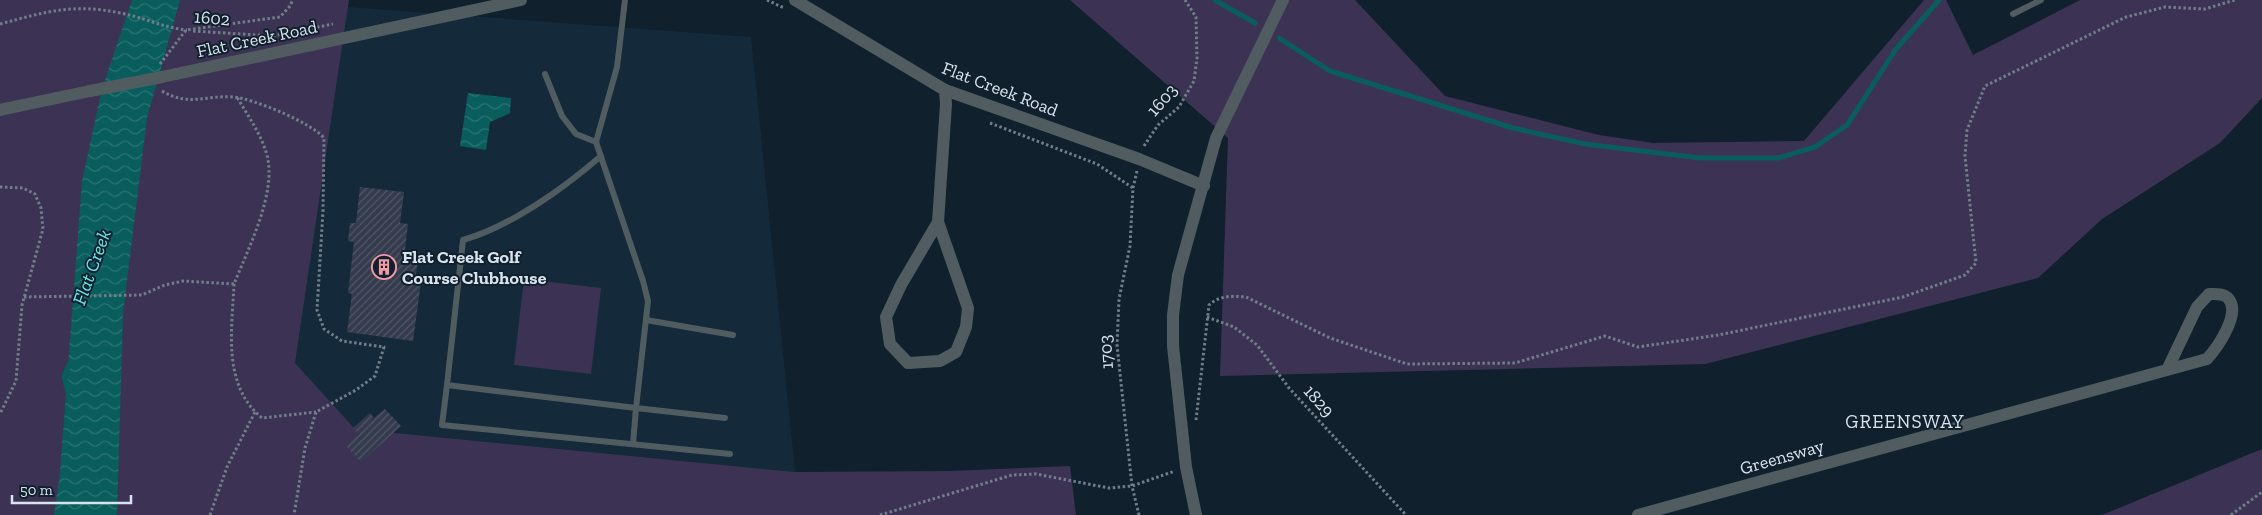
<svg xmlns="http://www.w3.org/2000/svg" width="2262" height="515" viewBox="0 0 2262 515" font-family="'Zilla Slab',serif">
<style>
.built{fill:#142a3b}
.green{fill:#3c3354}
.water{fill:url(#water-waves)}
.lines{fill:none;stroke-linecap:round;stroke-linejoin:round}
.stream{stroke:#095d5d;stroke-width:5}
.building{fill:url(#building-hatch)}
.path{stroke:#717e89;stroke-width:3;stroke-dasharray:2.5 2.5;stroke-linecap:butt}
.service{stroke:#515c60;stroke-width:6}
.minor{stroke:#515c60;stroke-width:12}
.tertiary{stroke:#515c60;stroke-width:12}
.tertiary-bridge{stroke:#515c60;stroke-width:12}
.labels{text-anchor:middle;stroke-width:4;stroke-linejoin:round;paint-order:stroke}
.street-label{font-size:18px;fill:#d9e3ed;stroke:#10202d}
.poi-label{font-size:18px;font-weight:bold;fill:#d9e3ed;stroke:#10202d;text-anchor:start}
.water-label{font-size:19px;font-style:italic;fill:#60ebea;stroke:#10202d}
.neighbourhood-label{font-size:19px;letter-spacing:1px;fill:#d9e3ed;stroke:#10202d}
</style>
<defs>
<pattern id="water-waves" width="16" height="10" patternUnits="userSpaceOnUse" patternTransform="scale(1.25)"><rect width="16" height="10" fill="#095d5d"/><path d="M0 5q4-4 8 0t8 0" fill="none" stroke="#2c7475"/></pattern>
<pattern id="building-hatch" width="6" height="6" patternUnits="userSpaceOnUse" patternTransform="scale(1.25)"><rect width="6" height="6" fill="#343b4d"/><path d="M-1 1l2-2M0 6l6-6M5 7l2-2" fill="none" stroke="#515767"/></pattern>
</defs>
<rect width="100%" height="100%" fill="#10202d"/>
<path class="built" d="M348 7 751 37 795 472 355 429 295 363Z"/>
<g class="green">
<path d="M0 0H349L295 363 355 429 795 472 950 471 1070 466 1076 515H0Z"/>
<path d="M1070 0H1355L1445 96 1599 135 1653 143 1804 141 1924 0H1946L1973 55 2080 0H2262V98L2220 143 2102 219 2038 278 1705 364 1220 376 1228 138Z"/>
<path d="M524 279 601 288 591 374 514 365Z"/>
<path d="M2262 449V515H2102Z"/>
</g>
<g class="water">
<path d="M132 0H180L147 118 123 313 117 515H54L60 473 82 181 102 89Z"/>
<path d="M468 93 511 98 510 113 490 122 486 150 460 146Z"/>
</g>
<g class="lines">
<g class="stream">
<path d="M1215 0 1255 23"/>
<path d="M1279 38 1330 71 1513 128 1585 144 1700 158H1778L1815 147 1847 125 1896 49 1939 0"/>
<path d="M68 393 64 376 70 363"/>
</g>
</g>
<g class="building">
<path d="M360 187 404 192 400 223 408 224 405 250 419 252 415 281 421 282 413 341 347 332 352 294 348 293 354 242 348 241 350 223H356Z"/>
<path d="M385 409 401 426 361 462 346 446 359 434 353 428 370 413 374 418Z"/>
</g>
<g class="lines">
<g class="path">
<path d="M767 0 784 8"/>
<path d="M0 24C45 12 73 3 120 13 143 17 164 28 187 30"/>
<path d="M193 31 273 36 333 24"/>
<path d="M160 64 186 30 280 17 291 5 292 0"/>
<path d="M162 91C189 107 205 95 233 97 252 98 312 123 324 138L323 211 317 310 324 329 342 341 384 347 375 376 356 390 316 412 305 448 294 515"/>
<path d="M990 123 1097 164 1133 188"/>
<path d="M1144 146 1158 125 1179 107 1194 81 1197 58 1196 17 1185 0"/>
<path d="M1137 171 1133 188 1130 246 1119 299 1117 345 1132 486 1139 515"/>
<path d="M0 187 23 188 35 194 41 208 43 229 22 305 16 381 0 414"/>
<path d="M234 284C232 330 222 385 262 418L316 412"/>
<path d="M24 297 142 295 165 285 183 281 234 284C248 249 277 193 267 155 261 134 248 116 237 97"/>
<path d="M1207 317 1234 327 1257 345 1289 388 1406 515"/>
<path d="M1196 420 1209 305C1220 295 1232 296 1246 297L1330 338 1407 364 1515 363 1605 336 1638 347 1718 335 1903 297 1965 275 1976 263 1965 156 1967 130 1985 86 2126 17 2165 7 2205 9 2235 0"/>
<path d="M210 515 227 467 255 412"/>
<path d="M880 515 1012 475 1036 474 1109 488 1132 486 1175 471"/>
<path d="M2231 515 2262 492"/>
</g>
<g class="service">
<path d="M2013 14 2041 0"/>
<path d="M545 74 562 116 576 134 596 142"/>
<path d="M601 156C563 189 511 226 463 240L447 385 636 408 648 301 643 281 596 142 617 67 625 0"/>
<path d="M646 320 733 335"/>
<path d="M447 385 442 425 730 454"/>
<path d="M633 444 636 408 725 418"/>
</g>
<g class="minor">
<path d="M938 222 968 308 966 327 956 352 940 361 908 363 890 344 886 317 901 285Z"/>
<path d="M938 222 946 104 945 90"/>
<path d="M1638 515 2207 359C2217 348 2242 313 2228 298 2223 293 2215 294 2209 294L2197 307 2167 370"/>
</g>
<g class="tertiary">
<path d="M795 0 945 90 1139 159 1204 186"/>
<path d="M162 77 521 0"/>
<path d="M0 110 90 91"/>
<path d="M1196 515 1186 467 1173 346V315L1178 275 1216 138 1283 0"/>
</g>
<path class="tertiary-bridge" d="M90 91 162 77"/>
</g>
<defs>
<symbol id="building-ring" viewBox="-11 -11 22 22"><circle r="9.5" fill="#10202d" stroke="#f49aa6" stroke-width="1.5"/><path d="M-4-6H4V6H1V3H-1V6H-4ZM-2.5-4.3h1.7v1.8h-1.7ZM.8-4.3h1.7v1.8H.8ZM-2.5-1h1.7V.8h-1.7ZM.8-1h1.7V.8H.8Z" fill="#f49aa6"/></symbol>
</defs>
<g fill-rule="evenodd">
<use href="#building-ring" x="370" y="253" width="28" height="28"/>
</g>
<g class="labels">
<g class="street-label">
<text transform="translate(212 18) rotate(5)" y="6">1602</text>
<text transform="translate(257 39) rotate(-12)" y="6">Flat Creek Road</text>
<text transform="translate(1000 89) rotate(21)" y="6">Flat Creek Road</text>
<text transform="translate(1162 100) rotate(-49)" y="6">1603</text>
<text transform="translate(1106 352) rotate(-93)" y="6">1703</text>
<text transform="translate(1319 401) rotate(48)" y="6">1829</text>
<text transform="translate(1782 457) rotate(-16)" y="6">Greensway</text>
</g>
<g class="poi-label">
<text x="402" y="263">Flat Creek Golf<tspan x="402" dy="21">Course Clubhouse</tspan></text>
</g>
<g class="water-label">
<text transform="translate(91 267) rotate(-70)" y="7">Flat Creek</text>
</g>
<g class="neighbourhood-label">
<text x="1905" y="428">GREENSWAY</text>
</g>
</g>
<path d="M12 495v8h119v-8" fill="none" stroke="#d9e3ed" stroke-width="2.5"/>
<text x="20" y="495" font-size="15" fill="#d9e3ed" stroke="#10202d" stroke-width="4" paint-order="stroke">50 m</text>
</svg>
